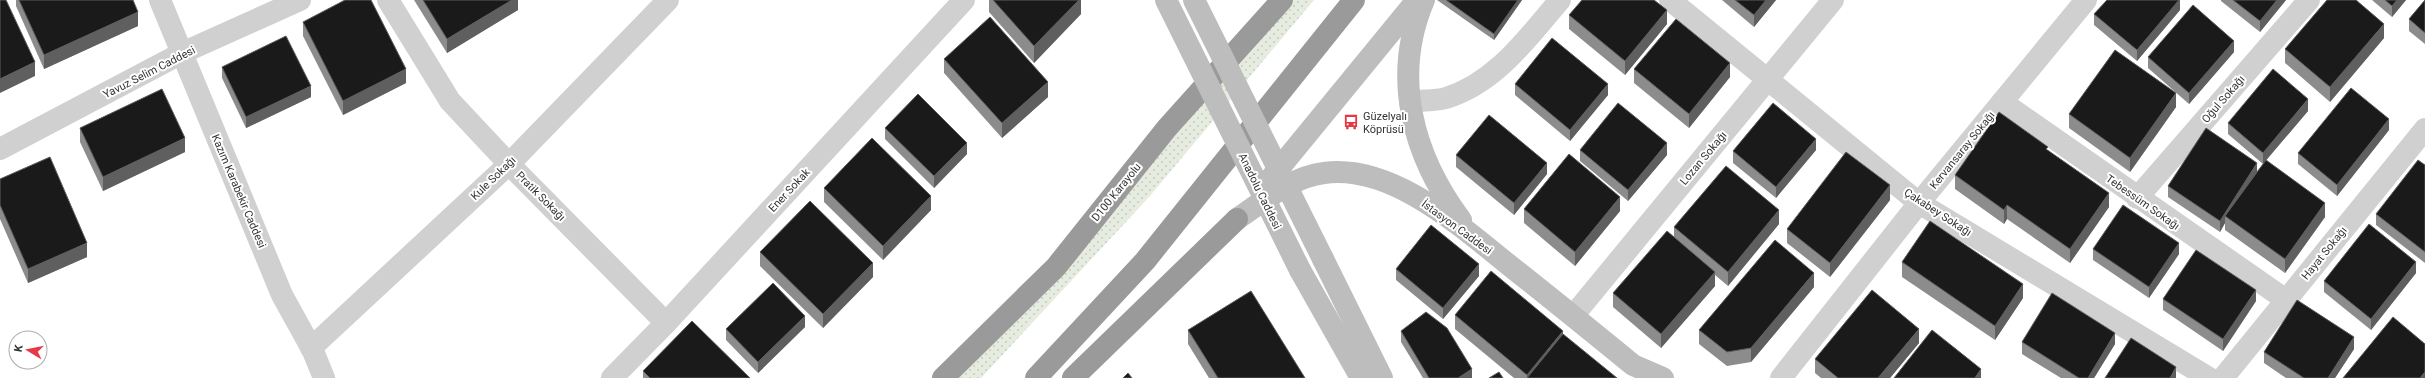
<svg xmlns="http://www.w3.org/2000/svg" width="2425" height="378" viewBox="0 0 2425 378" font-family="Roboto,sans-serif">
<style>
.grass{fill:url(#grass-dots)}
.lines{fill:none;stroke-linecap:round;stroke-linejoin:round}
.street{stroke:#d0d0d0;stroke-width:22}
.secondary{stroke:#bdbdbd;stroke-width:22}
.highway{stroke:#9a9a9a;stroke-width:22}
.secondary-bridge{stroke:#bdbdbd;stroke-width:22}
.wall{fill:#8c8c8c}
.shaded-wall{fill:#5f5f5f}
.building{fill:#1a1a1a;stroke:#5f5f5f}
.labels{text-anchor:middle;stroke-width:4;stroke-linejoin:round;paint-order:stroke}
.street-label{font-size:11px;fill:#333;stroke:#fff}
.poi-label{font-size:11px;fill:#333;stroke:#fff;text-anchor:start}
</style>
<defs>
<pattern id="grass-dots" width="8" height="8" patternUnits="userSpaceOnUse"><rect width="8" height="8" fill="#e6ecdf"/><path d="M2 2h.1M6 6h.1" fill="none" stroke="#c6cbc0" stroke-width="1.8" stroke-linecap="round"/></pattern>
</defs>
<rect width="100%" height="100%" fill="#fff"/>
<path class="grass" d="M1286 0H1314L1149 197 981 378H951Z"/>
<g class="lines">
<g class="street">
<path d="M160 0 282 295 313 351 324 378"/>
<path d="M388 0 450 101 509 164 666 323"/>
<path d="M1670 0 1919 203 2209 378"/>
<path d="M1410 102C1422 100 1435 101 1446 98 1496 83 1528 37 1560 0"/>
<path d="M2002 102 2286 300"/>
<path d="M0 149 182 53 300 0"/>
<path d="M2137 198 2309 0"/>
<path d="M1573 316 1833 0"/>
<path d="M311 348 509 164 668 0"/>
<path d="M612 378 666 323 964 0"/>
<path d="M1781 378 1919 203 2086 0"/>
<path d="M2223 378 2425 129"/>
</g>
<g class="secondary">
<path d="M1424 0C1391 77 1413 156 1461 220"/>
<path d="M1267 183 1417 0"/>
<path d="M1237 219C1264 201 1291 177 1324 173 1395 163 1468 233 1519 273 1557 303 1595 334 1633 365L1663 378"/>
<path d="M1323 259 1382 378"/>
<path d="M1300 270 1361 378"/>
</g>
<g class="highway">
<path d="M943 378 1056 267 1167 128 1282 0"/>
<path d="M1036 378 1145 261 1354 0"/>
<path d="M1073 378 1237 219"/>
</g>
<g class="secondary-bridge">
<path d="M1166 0 1300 270"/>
<path d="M1194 0 1323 259"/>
</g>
</g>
<g class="wall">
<path d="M16 0H133L138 26 44 69 16 6Z"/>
<path d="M414 0H518V10L447 53Z"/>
<path d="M989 0H1081V14L1034 63 989 12Z"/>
<path d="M1437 0H1522L1494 40Z"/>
<path d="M1722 0H1776L1754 27Z"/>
<path d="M2180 0V10L2137 61 2094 25V14Z"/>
<path d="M2221 0H2286L2260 32 2221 1Z"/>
<path d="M2372 0H2406L2392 17Z"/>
<path d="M2425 0V44L2409 31V19Z"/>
<path d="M1569 15 1667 24 1625 75 1569 29Z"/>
<path d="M303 22 406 83 343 115 303 36Z"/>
<path d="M2384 38 2330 102 2285 63V49Z"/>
<path d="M2234 52 2189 104 2148 68V57Z"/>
<path d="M944 59 1048 97 1002 138 944 73Z"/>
<path d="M222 67 311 97 246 128 222 78Z"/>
<path d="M1634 69 1730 77 1689 128 1634 83Z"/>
<path d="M1515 84 1608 95 1570 141 1515 95Z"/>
<path d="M2176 107 2130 172 2069 128V114Z"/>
<path d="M2308 111 2266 160 2325 217 2285 273 2225 230V223L2220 232 2168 197V186L2257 171 2263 164 2228 134V123Z"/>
<path d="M80 128 185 152 103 191 80 142Z"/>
<path d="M885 128 967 154 934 188 885 139Z"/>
<path d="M2389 130 2337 196 2298 164V153Z"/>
<path d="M1580 150 1667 155 1628 201 1580 161Z"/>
<path d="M1816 150 1776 198 1733 163V151Z"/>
<path d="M2048 150 2109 207 2070 263 2007 219 2004 224 1955 189V175Z"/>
<path d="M1456 155 1547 174 1514 215 1456 167Z"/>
<path d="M2425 165V263L2376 225V214Z"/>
<path d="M0 179 87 257 28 283 0 219Z"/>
<path d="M824 188 931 210 883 260 824 202Z"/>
<path d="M1890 200 1830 277 1787 243V229Z"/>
<path d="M1524 209 1620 211 1575 266 1524 223Z"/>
<path d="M1779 224 1728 286 1715 275V286L1661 348 1613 307V293L1674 237V227Z"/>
<path d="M2093 249 2179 254 2149 298 2093 260Z"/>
<path d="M760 252 873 277 823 328 760 266Z"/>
<path d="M1902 262 2023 298 1995 340 1902 277Z"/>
<path d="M1396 269 1479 276 1443 319 1396 280Z"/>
<path d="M2416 273 2371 330 2324 292V281Z"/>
<path d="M1814 287 1751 362 1727 366 1699 344V330Z"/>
<path d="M2163 299 2256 301 2223 351 2163 310Z"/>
<path d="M1455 315 1617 378H1514L1455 329Z"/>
<path d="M805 327 758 373 726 340V329Z"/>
<path d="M1188 330 1305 378H1209L1188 344Z"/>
<path d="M1401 331 1472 378H1423L1401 342Z"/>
<path d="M2022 342 2115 344 2094 378H2061L2022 354Z"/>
<path d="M1919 343 1890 378H1821L1815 373V359Z"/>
<path d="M2354 349 2335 378H2286L2264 363V352Z"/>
<path d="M643 371 750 378H643Z"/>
</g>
<g class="shaded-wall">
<path d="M512 0H518V10L447 53V39Z"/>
<path d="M1079 0H1081V14L1034 63V46Z"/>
<path d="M1518 0H1522L1494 40V34Z"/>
<path d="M1766 0H1776L1754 27V15Z"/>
<path d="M2179 0H2180V10L2137 61V50Z"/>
<path d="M2277 0H2286L2260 32V21Z"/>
<path d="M2397 0H2406L2392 17V6Z"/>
<path d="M1667 10V24L1625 75V61Z"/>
<path d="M138 12V26L44 69V55Z"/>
<path d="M2384 24V38L2330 102V87Z"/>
<path d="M2234 41V52L2189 104V93Z"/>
<path d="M35 62V76L0 93V79Z"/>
<path d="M1730 63V77L1689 128V114Z"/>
<path d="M406 69V83L343 115V101Z"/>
<path d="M1048 82V97L1002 138V123Z"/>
<path d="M1608 84V95L1570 141V130Z"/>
<path d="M311 86V97L246 128V117Z"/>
<path d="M2176 93V107L2130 172V158Z"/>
<path d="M2308 99V111L2263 164V153Z"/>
<path d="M2389 119V130L2337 196V185Z"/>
<path d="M185 138V152L103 191V177Z"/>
<path d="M1816 139V150L1776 198V187Z"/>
<path d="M967 143V154L934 188V176Z"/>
<path d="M1667 143V155L1628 201V190Z"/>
<path d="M1547 163V174L1514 215V203Z"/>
<path d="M2257 163V175L2225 216V223L2220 232V221Z"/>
<path d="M1890 185V200L1830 277V263Z"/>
<path d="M2109 193V207L2070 263V249Z"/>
<path d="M931 196V210L883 260V246Z"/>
<path d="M1620 197V211L1575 266V252Z"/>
<path d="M2325 203V217L2285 273V259Z"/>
<path d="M2007 205V219L2004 224V210Z"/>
<path d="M1779 210V224L1728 286V272Z"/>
<path d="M87 243V257L28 283V269Z"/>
<path d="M2179 243V254L2149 298V287Z"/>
<path d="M2416 262V273L2371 330V319Z"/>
<path d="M873 263V277L823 328V314Z"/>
<path d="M1479 264V276L1443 319V308Z"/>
<path d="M1715 272V286L1661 348V334Z"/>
<path d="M1814 273V287L1751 362V348Z"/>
<path d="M2023 284V298L1995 340V326Z"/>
<path d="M2256 290V301L2223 351V339Z"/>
<path d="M805 316V327L758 373V362Z"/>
<path d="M1919 329V343L1890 378H1878Z"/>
<path d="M1563 331V345L1527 378V375Z"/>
<path d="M2115 333V344L2094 378H2088Z"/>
<path d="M2354 337V349L2335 378H2328Z"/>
<path d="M2176 367V378H2170Z"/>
<path d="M1472 369V378H1458Z"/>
<path d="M1981 369V378H1975Z"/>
<path d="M2425 372V378H2420Z"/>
</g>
<g class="building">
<path d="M0 0H6L35 62 0 79Z"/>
<path d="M19 0H133L138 12 44 55Z"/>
<path d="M345 0H371L406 69 343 101 303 22Z"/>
<path d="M423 0H512L447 39Z"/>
<path d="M993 0H1079L1034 46Z"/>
<path d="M1446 0H1518L1494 34Z"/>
<path d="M1582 0H1654L1667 10 1625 61 1569 15Z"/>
<path d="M1735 0H1766L1754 15Z"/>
<path d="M2107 0H2179L2137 50 2094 14Z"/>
<path d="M2233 0H2277L2260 21Z"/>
<path d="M2327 0H2356L2384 24 2330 87 2285 49Z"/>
<path d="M2385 0H2397L2392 6Z"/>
<path d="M2425 0V33L2409 19Z"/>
<path d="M2193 5 2234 41 2189 93 2148 57Z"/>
<path d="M990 17 1048 82 1002 123 944 59Z"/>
<path d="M1676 19 1730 63 1689 114 1634 69Z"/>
<path d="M286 36 311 86 246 117 222 67Z"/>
<path d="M1552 38 1608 84 1570 130 1515 84Z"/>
<path d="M2115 50 2176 93 2130 158 2069 114Z"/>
<path d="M2273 69 2308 99 2263 153 2228 123Z"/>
<path d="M2351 88 2389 119 2337 185 2298 153Z"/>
<path d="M162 89 185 138 103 177 80 128Z"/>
<path d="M918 94 967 143 934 176 885 128Z"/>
<path d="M1618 103 1667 143 1628 190 1580 150Z"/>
<path d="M1773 103 1816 139 1776 187 1733 151Z"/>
<path d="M1999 112 2048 147 2046 149 2109 193 2070 249 2007 205 2004 210 1955 175Z"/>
<path d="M1489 115 1547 163 1514 203 1456 155Z"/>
<path d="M2206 128 2257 163 2220 221 2168 186Z"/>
<path d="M872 138 931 196 883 246 824 188Z"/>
<path d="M1846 152 1890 185 1830 263 1787 229Z"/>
<path d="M1569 154 1620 197 1575 252 1524 209Z"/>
<path d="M50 157 87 243 28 269 0 205V179Z"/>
<path d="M2266 160 2325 203 2285 259 2225 216Z"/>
<path d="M2418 160 2425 165V252L2376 214Z"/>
<path d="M1726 166 1779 210 1728 272 1674 227Z"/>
<path d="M810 201 873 263 823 314 760 252Z"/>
<path d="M2123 205 2179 243 2149 287 2093 249Z"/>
<path d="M1930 221 2023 284 1995 326 1902 262Z"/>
<path d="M2369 224 2416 262 2371 319 2324 281Z"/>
<path d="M1431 225 1479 264 1443 308 1396 269Z"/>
<path d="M1667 231 1715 272 1661 334 1613 293Z"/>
<path d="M1775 240 1814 273 1751 348 1727 352 1699 330Z"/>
<path d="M2196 250 2256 290 2223 339 2163 299Z"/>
<path d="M1491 271 1563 331 1527 375 1455 315Z"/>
<path d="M773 283 805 316 758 362 726 329Z"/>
<path d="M1872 290 1919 329 1878 378H1838L1815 359Z"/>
<path d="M1251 291 1305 378H1218L1188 330Z"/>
<path d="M2052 293 2115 333 2088 378H2079L2022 342Z"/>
<path d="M2297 300 2354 337 2328 378H2304L2264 352Z"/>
<path d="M1426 312 1447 328 1472 369 1458 378H1429L1401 331Z"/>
<path d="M2393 317 2425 344V372L2420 378H2343Z"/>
<path d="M692 321 750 378H650L643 371Z"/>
<path d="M1932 330 1981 369 1975 378H1894Z"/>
<path d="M1563 334 1617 378H1527Z"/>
<path d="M2131 338 2176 367 2170 378H2105Z"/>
<path d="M1499 372 1503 378H1489Z"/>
<path d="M1128 373 1132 378H1123Z"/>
</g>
<defs>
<symbol id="bus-bare" viewBox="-9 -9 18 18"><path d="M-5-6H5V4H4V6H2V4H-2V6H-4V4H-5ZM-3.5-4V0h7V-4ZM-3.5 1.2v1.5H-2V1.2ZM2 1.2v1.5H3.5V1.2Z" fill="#e63946" stroke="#fff" stroke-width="2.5" paint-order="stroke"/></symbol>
</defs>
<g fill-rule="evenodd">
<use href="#bus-bare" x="1340" y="111" width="22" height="22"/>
</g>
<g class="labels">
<g class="street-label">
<text transform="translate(149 72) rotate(-27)" y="4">Yavuz Selim Caddesi</text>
<text transform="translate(2223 99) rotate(-49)" y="4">Oğul Sokağı</text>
<text transform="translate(1962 150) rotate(-51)" y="4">Kervansaray Sokağı</text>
<text transform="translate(1703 158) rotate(-50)" y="4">Lozan Sokağı</text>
<text transform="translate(493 178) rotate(-44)" y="4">Kule Sokağı</text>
<text transform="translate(789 190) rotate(-47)" y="4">Ener Sokak</text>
<text transform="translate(239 191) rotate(67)" y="4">Kazım Karabekir Caddesi</text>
<text transform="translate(1260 191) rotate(64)" y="4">Anadolu Caddesi</text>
<text transform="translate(1116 192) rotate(-51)" y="4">D100 Karayolu</text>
<text transform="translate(541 196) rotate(45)" y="4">Pratik Sokağı</text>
<text transform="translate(2143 202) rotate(35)" y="4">Tebessüm Sokağı</text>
<text transform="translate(1938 212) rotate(33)" y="4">Çakabey Sokağı</text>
<text transform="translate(1457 227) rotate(36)" y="4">İstasyon Caddesi</text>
<text transform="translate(2324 253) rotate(-51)" y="4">Hayat Sokağı</text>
</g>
<g class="poi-label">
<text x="1363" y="120">Güzelyalı<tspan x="1363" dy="13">Köprüsü</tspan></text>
</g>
</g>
<g transform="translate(28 350) rotate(280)"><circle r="19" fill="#ffffff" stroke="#adadad"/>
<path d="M0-3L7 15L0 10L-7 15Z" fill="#e63946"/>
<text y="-6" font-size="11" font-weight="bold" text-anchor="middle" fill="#333333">K</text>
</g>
</svg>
